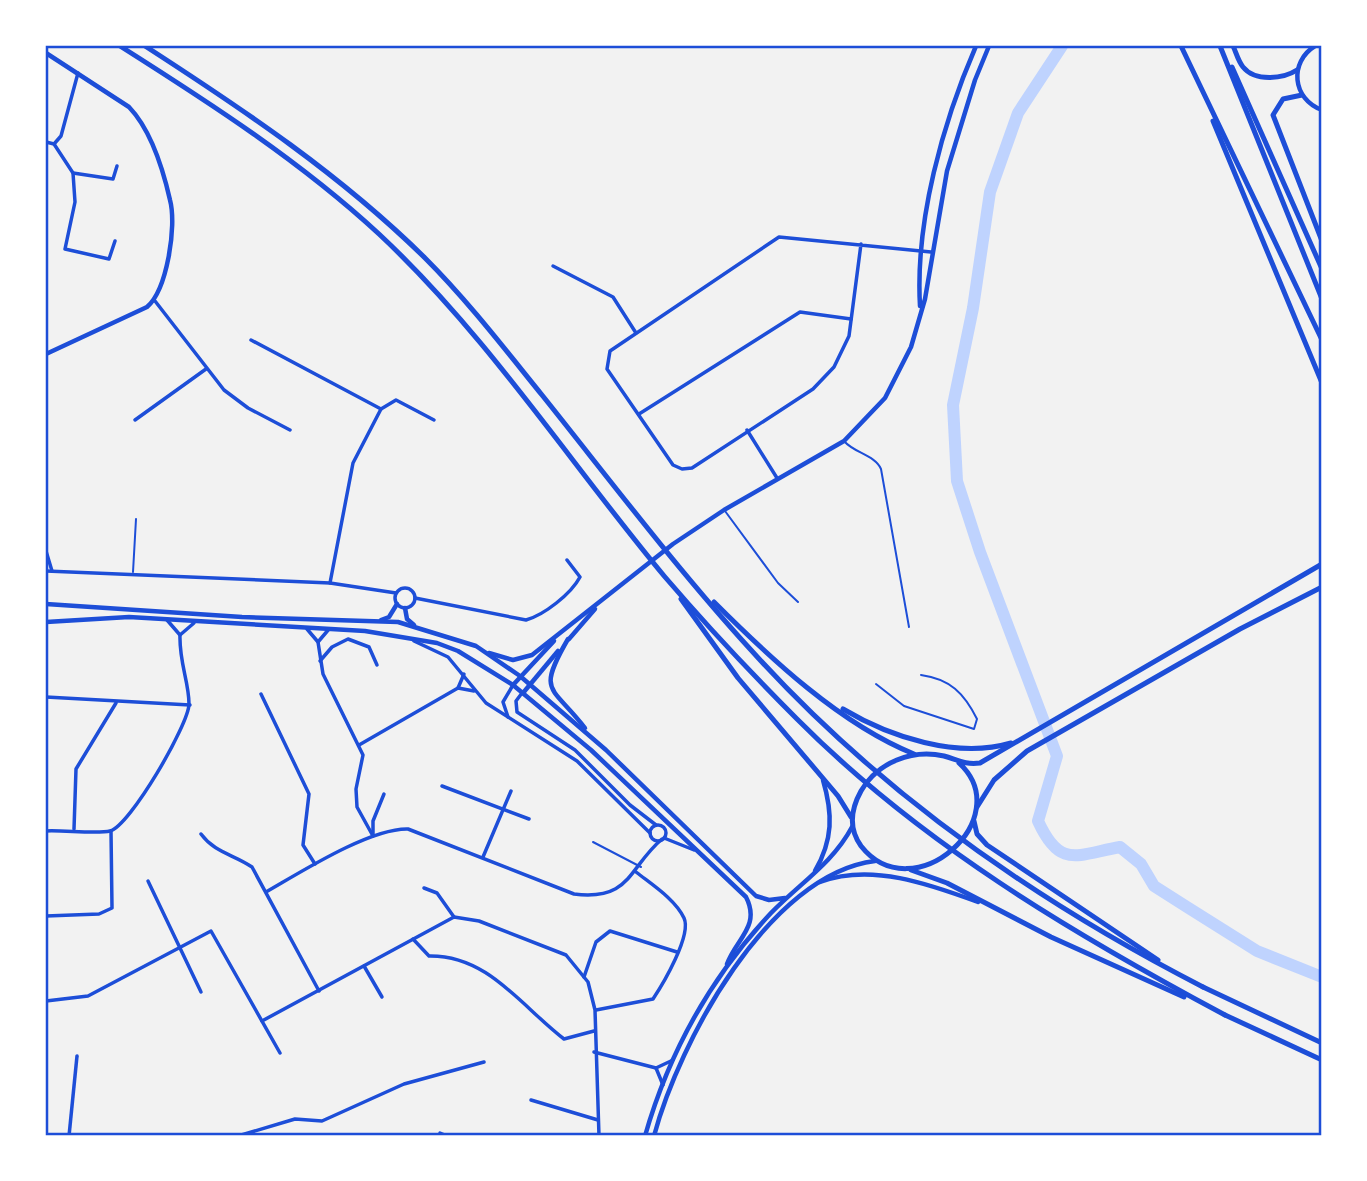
<svg xmlns="http://www.w3.org/2000/svg" width="1367" height="1181" viewBox="0 0 1367 1181" font-family="'Fira Sans',sans-serif">
<style>
.lines{fill:none;stroke-linecap:round;stroke-linejoin:round}
.river{stroke:#bfd3fe;stroke-width:12}
.service{stroke:#1d4ed8;stroke-width:2}
.minor{stroke:#1d4ed8;stroke-width:3.5}
.tertiary{stroke:#1d4ed8;stroke-width:4.5}
.secondary{stroke:#1d4ed8;stroke-width:4.5}
.primary{stroke:#1d4ed8;stroke-width:5}
.trunk{stroke:#1d4ed8;stroke-width:5}
.neatline{fill:none;stroke:#1d4ed8;stroke-width:2.5}
</style>
<rect width="100%" height="100%" fill="#f2f2f2"/>
<g class="lines">
<path class="river" d="M1062 46 1018 113 990 192 973 308 953 405 957 481 980 552 1057 756 1038 821C1060 869 1076 855 1120 847L1141 864 1154 886 1187 907 1257 951 1322 977"/>
<g class="service">
<path d="M844 441C854 453 875 455 881 469L909 627"/>
<path d="M725 511 778 583 798 602"/>
<path d="M133 572 136 519"/>
<path d="M876 684 904 706 974 729 977 719C964 693 950 679 921 675"/>
<path d="M593 842 641 867"/>
</g>
<g class="minor">
<path d="M46 142 54 144 73 173 75 202 65 249 109 259 115 241"/>
<path d="M54 144 61 136 78 73"/>
<path d="M73 173 113 179 117 166"/>
<path d="M861 244 849 336 834 367 813 389 692 468 682 469 673 465 607 369 610 351 779 237 931 252"/>
<path d="M553 266 613 297 636 333"/>
<path d="M155 301 224 390 248 408 290 430"/>
<path d="M251 340 381 409 353 463 330 583"/>
<path d="M381 409 396 400 434 420"/>
<path d="M639 414 800 312 851 319"/>
<path d="M135 420 206 369"/>
<path d="M747 430 777 478"/>
<path d="M46 551 52 571"/>
<path d="M46 571 330 583 396 593"/>
<circle cx="405" cy="598" r="10"/>
<path d="M415 598 526 620C544 615 571 594 580 577L567 560"/>
<path d="M307 629 318 642 323 674 363 755 356 789 357 807 373 836"/>
<path d="M180 635 194 623"/>
<path d="M414 641 448 657 486 703 577 761 650 833"/>
<path d="M318 642 329 629"/>
<path d="M320 661 332 647 348 639 369 647 377 665"/>
<path d="M458 688 464 674"/>
<path d="M522 693 516 701 517 712 575 750 630 805 656 825"/>
<path d="M261 694 309 794 303 845 315 864"/>
<path d="M46 697 190 705"/>
<path d="M508 717 503 702 513 685"/>
<path d="M359 745 458 688 474 691"/>
<path d="M442 786 529 819"/>
<circle cx="658" cy="833" r="8"/>
<path d="M74 829 76 769 116 703"/>
<path d="M46 831C62 830 98 834 110 831 130 826 189 724 189 704 189 682 179 662 180 635L167 620"/>
<path d="M201 834C215 853 233 854 252 867L319 991"/>
<path d="M373 834V821L384 794"/>
<path d="M664 838 694 850"/>
<path d="M483 857 511 791"/>
<path d="M148 881 201 992"/>
<path d="M424 888 437 893 454 917"/>
<path d="M266 892C301 872 370 828 408 829L574 894C631 901 628 868 662 839"/>
<path d="M46 916 99 914 112 908 111 831"/>
<path d="M413 939 429 956C488 955 521 1006 564 1039L594 1031"/>
<path d="M364 966 382 997"/>
<path d="M584 977 596 942 610 931 677 952"/>
<path d="M46 1001 88 996 211 931 280 1053"/>
<path d="M596 1010 653 999C663 984 692 935 684 918 675 899 651 884 636 872"/>
<path d="M262 1021 454 917 479 921 566 955 588 982 595 1010 599 1136"/>
<path d="M594 1052 656 1068 673 1060"/>
<path d="M656 1068 663 1085"/>
<path d="M531 1100 598 1120"/>
<path d="M440 1133 447 1136"/>
<path d="M69 1136 77 1056"/>
<path d="M238 1136 295 1119 322 1121 404 1084 484 1062"/>
</g>
<g class="tertiary">
<path d="M1315 46C1289 62 1292 99 1322 110"/>
<path d="M46 53 129 107C151 130 163 169 170 200 177 226 167 290 147 307L46 354"/>
<path d="M920 306C915 221 943 122 976 46"/>
<path d="M46 604 242 617 398 622 476 646 520 676 606 750 756 896 769 900 785 898"/>
<path d="M405 608 407 619 414 625"/>
<path d="M381 620 389 617 397 604"/>
<path d="M46 622 129 617 365 631 437 643 458 651 513 685 591 750 746 897C761 926 736 939 727 964"/>
<path d="M568 639C536 694 552 685 585 728"/>
<path d="M569 639 595 609"/>
<path d="M489 653 513 660 532 655 673 544 724 510 844 441 885 398 911 347 925 299 947 171 975 80 989 46"/>
<path d="M513 685 554 641"/>
<path d="M523 693 558 651"/>
</g>
<g class="secondary">
<path d="M815 871C833 840 833 814 823 780"/>
<path d="M820 882C871 863 929 884 978 902"/>
<path d="M645 1136C669 1052 712 976 771 913 799 884 833 863 852 827"/>
<path d="M654 1136C679 1042 769 874 875 861"/>
</g>
<g class="primary">
<path d="M120 46C210 103 300 161 379 234 488 336 570 463 665 577 707 626 752 674 797 719 920 843 1072 933 1225 1015"/>
<path d="M145 46C244 110 341 175 425 258 467 300 504 348 542 395 610 480 677 569 751 650 878 791 1035 901 1203 987"/>
<path d="M681 599 738 678 838 796 851 817"/>
<path d="M714 602C770 658 840 724 914 754"/>
<path d="M843 709C890 737 957 759 1011 743"/>
<path d="M959 763C1019 818 913 912 861 846 848 828 851 809 861 791 878 762 912 749 944 756 958 760 965 765 980 763L1322 564"/>
<path d="M977 807 994 780 1027 751 1240 629 1322 587"/>
<path d="M974 821 977 834 987 845 1158 960"/>
<path d="M911 870 947 883 1051 937 1184 997"/>
</g>
<g class="trunk">
<path d="M1181 46 1322 340"/>
<path d="M1220 46 1322 299"/>
<path d="M1233 46C1236 52 1238 61 1243 67 1255 82 1283 79 1297 70"/>
<path d="M1232 67 1322 269"/>
<path d="M1302 95 1283 99 1273 115 1322 241"/>
<path d="M1213 121 1322 383"/>
<path d="M1203 987 1322 1043"/>
<path d="M1225 1015 1322 1060"/>
</g>
</g>
<rect width="1367" height="1181" fill="none" stroke="#ffffff" stroke-width="94"/>
<rect x="47" y="47" width="1273" height="1087" class="neatline"/>
</svg>
